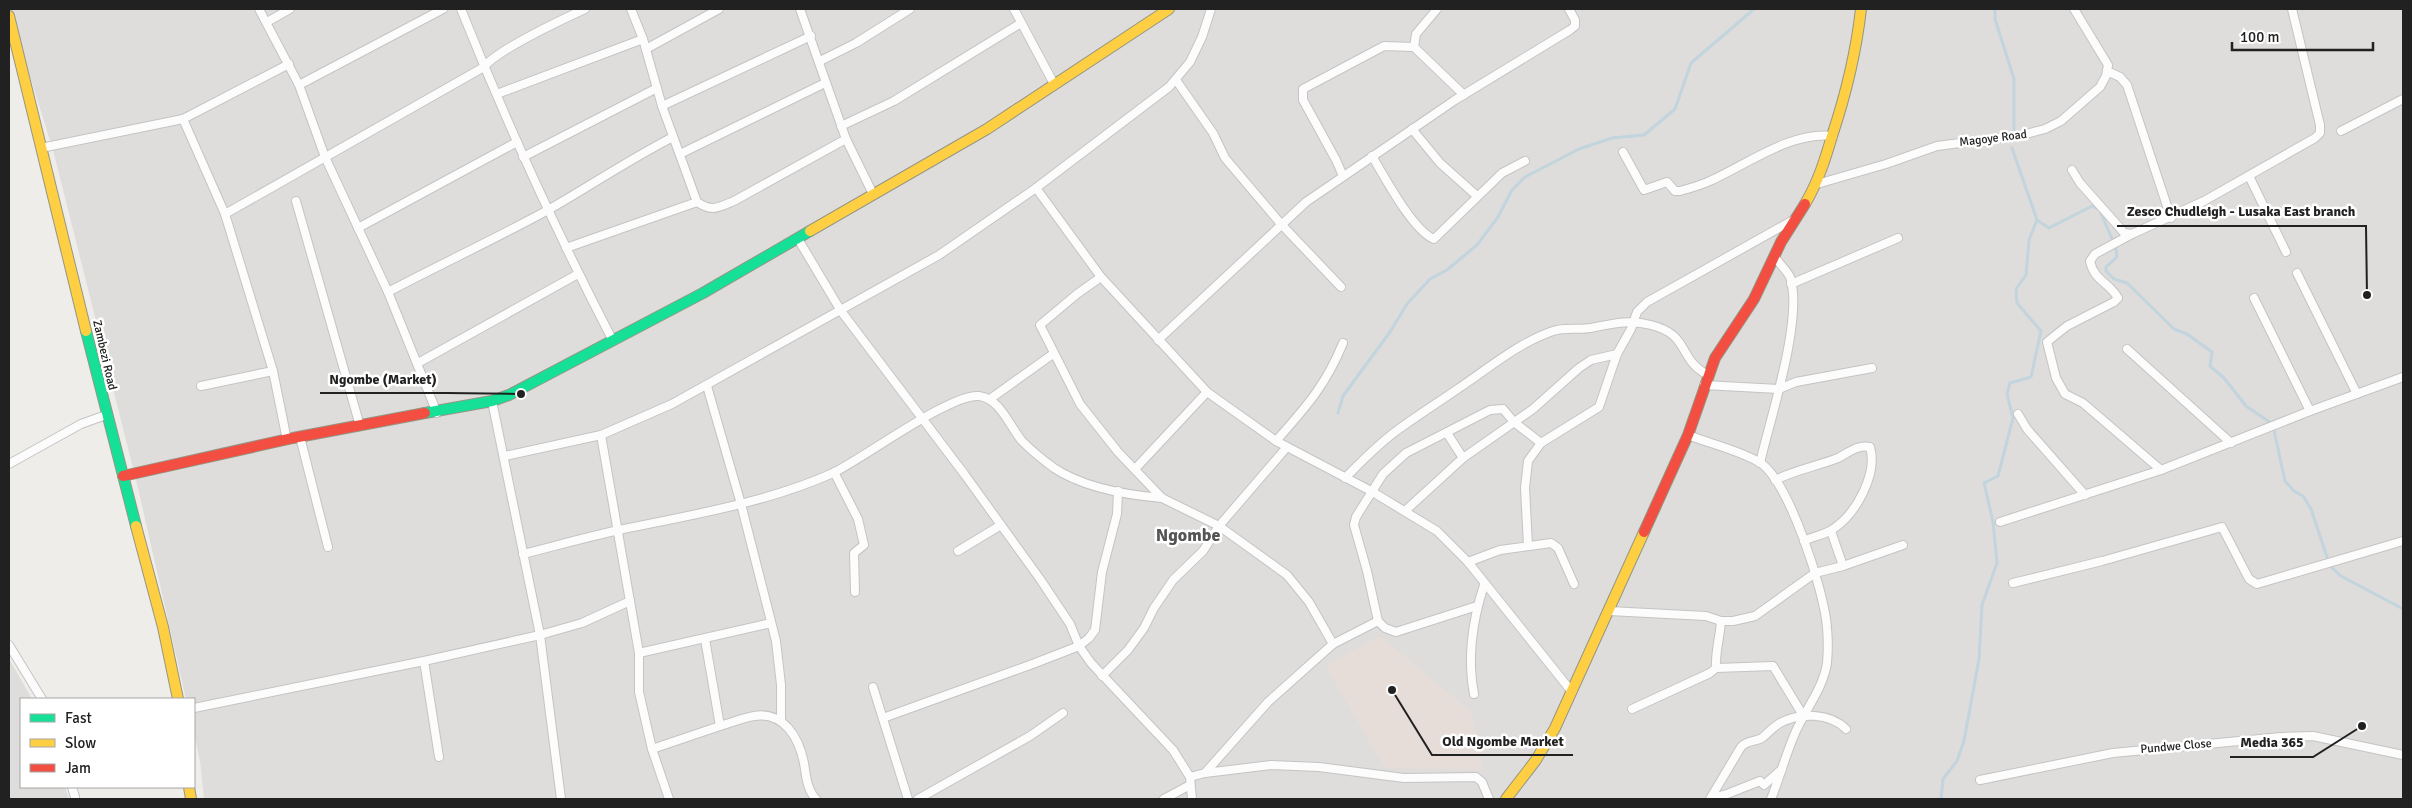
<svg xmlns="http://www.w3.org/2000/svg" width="2412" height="808" viewBox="0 0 2412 808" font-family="Signika,sans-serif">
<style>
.residential{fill:#dedddb}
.commercial{fill:#e6ddd9}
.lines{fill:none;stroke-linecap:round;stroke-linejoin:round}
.stream{stroke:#c2d4dd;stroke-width:3}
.street-casing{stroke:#c5c4c2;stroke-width:10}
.fast-casing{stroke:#949784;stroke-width:12}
.slow-casing{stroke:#949784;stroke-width:12}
.jam-casing{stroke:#949784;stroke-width:12}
.street{stroke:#fdfcfc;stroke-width:8}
.fast{stroke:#16e098;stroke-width:10}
.slow{stroke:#ffcf43;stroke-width:10}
.jam{stroke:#f24e42;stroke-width:10}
.labels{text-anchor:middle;stroke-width:5;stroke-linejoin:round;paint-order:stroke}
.street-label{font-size:12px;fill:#212121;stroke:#fff}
.district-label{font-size:18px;font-weight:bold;fill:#545454;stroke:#fff}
.leader{fill:none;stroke:#212121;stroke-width:2}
.callout-dot{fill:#212121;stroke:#fff;stroke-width:2}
.callout-label{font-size:14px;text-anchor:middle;font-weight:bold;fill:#212121;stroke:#fff;stroke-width:5;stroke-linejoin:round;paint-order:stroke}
</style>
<rect width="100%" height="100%" fill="#efedea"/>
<g class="residential">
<path d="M9 9H2403V799H204L200 761 194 733V699H186L138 488 53 150Z"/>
<path d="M9 659 32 699H21V787H65L69 799H9Z"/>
</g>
<path class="commercial" d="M1380 636 1471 712 1483 770 1385 768 1327 669V665Z"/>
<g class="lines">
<g class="stream">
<path d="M1995 9V19L2014 79V131"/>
<path d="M2037 220 2049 228 2092 206 2099 209 2113 241"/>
<path d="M2116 249 2117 257 2106 267V271L2114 279 2127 283 2174 329 2187 334 2212 352 2210 366 2224 378 2246 406 2271 423"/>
<path d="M1338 413 1343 396 1390 332 1407 304 1430 279 1447 270 1477 245 1498 217 1512 190 1525 177 1579 149 1612 138 1644 135 1675 109 1691 63 1754 9"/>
<path d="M2274 430 2285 481 2294 491 2303 496 2311 509 2327 557"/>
<path d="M2331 567 2341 576 2403 609"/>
<path d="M1941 799 1943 779 1957 761 1964 741 1979 659 1982 605 1997 563 1993 522 1984 483 1998 476 2013 418 2007 394 2010 383 2031 377 2041 331 2017 303 2016 289 2026 275 2029 240 2037 220 2012 148"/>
</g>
<defs>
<g id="street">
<path d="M259 9 299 85 325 157 388 292 437 413"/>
<path d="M461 9C506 122 557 233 613 341"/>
<path d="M631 9 643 39"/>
<path d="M800 9 846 139 873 194"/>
<path d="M1014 9 1054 84"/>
<path d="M1437 9 1416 34 1414 47 1464 95"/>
<path d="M267 22 290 9"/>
<path d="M646 49 719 9"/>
<path d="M820 61 856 43 910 9"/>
<path d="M2107 71 2120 77 2127 85 2171 218"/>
<path d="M1176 80 1213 133 1225 158 1281 224 1341 287"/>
<path d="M299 85 443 9"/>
<path d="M497 94 643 39 662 106 697 202C712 212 717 208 734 201L846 139"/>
<path d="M662 106 811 36"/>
<path d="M183 119 225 214 273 371 287 440"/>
<path d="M841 126 894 101 1021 23"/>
<path d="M1412 129 1440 163 1477 196"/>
<path d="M2341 131 2403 99"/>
<path d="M41 148 183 119 289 64"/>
<path d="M1623 152 1644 190 1667 182 1675 191H1680C1691 188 1702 185 1712 180 1749 163 1792 131 1833 136"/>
<path d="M680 154 825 83"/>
<path d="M1372 156C1384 176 1413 231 1434 239L1502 173 1525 161"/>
<path d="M523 157 657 88"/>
<path d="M2072 170 2080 183 2120 228 2124 233 2132 234 2204 201 2315 138 2320 133V125L2292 9"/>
<path d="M1343 176 1336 160 1303 100V89L1384 46 1414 47"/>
<path d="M2249 176 2286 252"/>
<path d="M1817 184 1886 164 1937 146 2022 135 2045 129 2061 121 2100 87 2106 76 2108 65 2074 9"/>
<path d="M1036 188 1101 277 1207 392 1276 441 1371 491 1437 531 1468 562 1572 692"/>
<path d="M296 201 360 426"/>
<path d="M225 214 484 67C497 50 563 19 585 9"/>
<path d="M358 228 517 142"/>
<path d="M2132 234 2095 254 2090 261C2094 281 2109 282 2118 298L2114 302 2067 326 2047 342 2056 378 2065 394 2083 403 2161 470"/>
<path d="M798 239 841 311 965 475 1040 579 1070 624 1079 646 1091 663 1173 750 1190 777 1192 799"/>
<path d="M566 248 697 202"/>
<path d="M2297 273 2357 394"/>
<path d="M1101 277 1077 294 1040 325 1080 404 1118 452 1162 498 1219 526 1287 575 1309 602 1333 644 1268 702 1205 773 1190 777"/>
<path d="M1791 284 1898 238"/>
<path d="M388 292C441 264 495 239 548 210 590 186 630 159 673 137"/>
<path d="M2254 298 2310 411"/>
<path d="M1158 340 1306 202 1455 100 1570 30 1575 26V20L1569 9"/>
<path d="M2127 349 2231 443"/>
<path d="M418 363 578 274"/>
<path d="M1704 385 1779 389 1796 382 1872 368"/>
<path d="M201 386 273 371"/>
<path d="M707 386 741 504 776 641 781 685V721"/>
<path d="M990 399 1053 354"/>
<path d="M492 401 540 635 561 799"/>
<path d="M2018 414 2027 429 2085 495"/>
<path d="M1447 433 1463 458"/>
<path d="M601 435 639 653V692L652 749 669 799"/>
<path d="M1688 435C1711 444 1738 450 1759 462 1789 479 1825 594 1827 628 1828 639 1828 652 1827 663 1823 689 1806 708 1796 731 1786 753 1780 777 1771 799"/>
<path d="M300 437 328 547"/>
<path d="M1276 441C1306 407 1326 385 1343 343"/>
<path d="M505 456 601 435 672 404 939 255 1036 188 1169 87 1190 62 1202 37 1211 9"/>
<path d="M1760 463C1770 419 1804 317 1790 277 1788 272 1778 262 1774 256"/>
<path d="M9 464 81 424 106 415"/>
<path d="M1135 469 1207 392"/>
<path d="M834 472 858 519 864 545 854 553 855 592"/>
<path d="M1345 478C1362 461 1379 443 1399 429 1418 415 1439 402 1459 388 1489 368 1518 343 1553 331 1564 327 1579 330 1591 328 1611 324 1629 319 1651 325 1691 335 1677 359 1708 375"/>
<path d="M1775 480C1796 470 1817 466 1838 458 1848 453 1858 444 1870 447 1878 474 1856 514 1833 529 1825 535 1813 536 1804 541"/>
<path d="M1405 511 1463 458 1533 409 1579 368 1591 360 1617 354"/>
<path d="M2000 522 2161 470 2310 411 2403 377"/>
<path d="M1831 531 1843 566"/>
<path d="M1528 546 1525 488 1528 461 1541 443 1599 407 1617 354 1631 329 1637 312 1647 302 1795 219"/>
<path d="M958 551 1001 525"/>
<path d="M523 554C555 546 587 537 619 530 691 515 766 503 833 473 864 458 951 393 979 396 1000 398 1010 427 1022 441 1032 451 1043 460 1054 468 1084 488 1127 495 1162 498"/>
<path d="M1468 562 1500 550 1551 543 1558 548 1574 584"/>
<path d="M2013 583 2102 561 2222 527 2249 579 2257 584 2403 541"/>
<path d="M1609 611 1706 616 1721 621H1733L1755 616 1815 573 1843 566 1903 545"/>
<path d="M1378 621 1367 571 1354 525 1356 517 1383 474 1406 453 1490 410 1503 409 1514 422 1541 443"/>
<path d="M1333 644 1378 621 1385 628 1396 632 1477 606"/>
<path d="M9 645 42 699"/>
<path d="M639 653 771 623"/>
<path d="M424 661 439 757"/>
<path d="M1716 668 1773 666 1804 717"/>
<path d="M1102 676 1128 650 1144 628 1154 608 1173 580 1203 551 1219 526 1287 447"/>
<path d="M873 687 908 799"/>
<path d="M1474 694C1467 658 1473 619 1484 585"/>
<path d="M194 708 424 661 540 635 582 623 630 601"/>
<path d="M1632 709 1710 673 1716 668C1715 652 1720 637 1721 621"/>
<path d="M883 718 1030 665 1079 646 1089 638 1095 630 1102 572 1117 514 1118 491"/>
<path d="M720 726C731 723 742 718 754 716 784 711 799 738 804 763 806 776 807 790 816 799"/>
<path d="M652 749 720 726 705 639"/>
<path d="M1205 773 1271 765 1319 767 1404 778 1476 777 1482 782 1489 799"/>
<path d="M1980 780 2113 753 2281 737 2313 736 2403 755"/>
<path d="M72 787 75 797"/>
<path d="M1712 798 1727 794 1760 781 1764 785 1782 769"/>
<path d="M918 799 1030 736 1063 713"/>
<path d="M1164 799 1190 785"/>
<path d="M1710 799 1741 747C1747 740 1755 742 1762 738 1768 733 1773 727 1780 723 1800 712 1830 713 1846 729"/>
</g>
<g id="fast">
<path d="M86 331 136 526"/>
<path d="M425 413 492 401 509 395 703 293 810 231"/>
</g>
<g id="slow">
<path d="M9 16 86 331"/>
<path d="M1805 204C1818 182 1825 160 1832 136 1846 94 1856 53 1861 9"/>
<path d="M810 231 987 129 1169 9"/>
<path d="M136 526 163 627 178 699"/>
<path d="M189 787 191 799"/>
<path d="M1506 799 1536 760 1555 728 1644 532"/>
</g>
<g id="jam">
<path d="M123 476 293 438 425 413"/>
<path d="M1644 532 1688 435 1715 358 1754 299 1781 242 1805 204"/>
</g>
</defs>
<use href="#street" class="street-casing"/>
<use href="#fast" class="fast-casing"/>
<use href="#slow" class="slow-casing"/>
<use href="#jam" class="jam-casing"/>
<use href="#street" class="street"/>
<use href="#fast" class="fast"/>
<use href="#slow" class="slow"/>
<use href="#jam" class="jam"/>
</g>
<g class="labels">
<g class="street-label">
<text transform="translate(1993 138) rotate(-7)" y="4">Magoye Road</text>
<text transform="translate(105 355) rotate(77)" y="4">Zambezi Road</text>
<text transform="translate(2176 746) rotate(-5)" y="4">Pundwe Close</text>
</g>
<g class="district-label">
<text x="1188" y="541">Ngombe</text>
</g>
</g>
<path class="leader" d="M2367 295L2366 226H2117M521 394L447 393H320M1392 690L1432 755H1573M2362 726L2313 757H2230"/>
<g class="callout-dot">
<circle cx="2367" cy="295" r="5"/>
<circle cx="521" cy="394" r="5"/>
<circle cx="1392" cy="690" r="5"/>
<circle cx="2362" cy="726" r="5"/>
</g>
<g class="callout-label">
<text x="2241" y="216">Zesco Chudleigh - Lusaka East branch</text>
<text x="383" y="384">Ngombe (Market)</text>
<text x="1503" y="746">Old Ngombe Market</text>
<text x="2272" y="747">Media 365</text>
</g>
<rect width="2412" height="808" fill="none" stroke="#212121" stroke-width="20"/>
<rect x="20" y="698" width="175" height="90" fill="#ffffff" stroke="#a6a6a6"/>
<rect x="30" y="714" width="25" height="8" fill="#16e098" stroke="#a6a6a6"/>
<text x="65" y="723" font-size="15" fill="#212121">Fast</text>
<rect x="30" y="739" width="25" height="8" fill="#ffcf43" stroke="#a6a6a6"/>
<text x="65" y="748" font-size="15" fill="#212121">Slow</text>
<rect x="30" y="764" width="25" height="8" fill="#f24e42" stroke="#a6a6a6"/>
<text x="65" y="773" font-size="15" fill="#212121">Jam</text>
<path d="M2232 42v8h141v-8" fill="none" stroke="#212121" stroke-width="2.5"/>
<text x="2240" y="42" font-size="15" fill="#212121" stroke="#ffffff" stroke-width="4" paint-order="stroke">100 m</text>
</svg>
